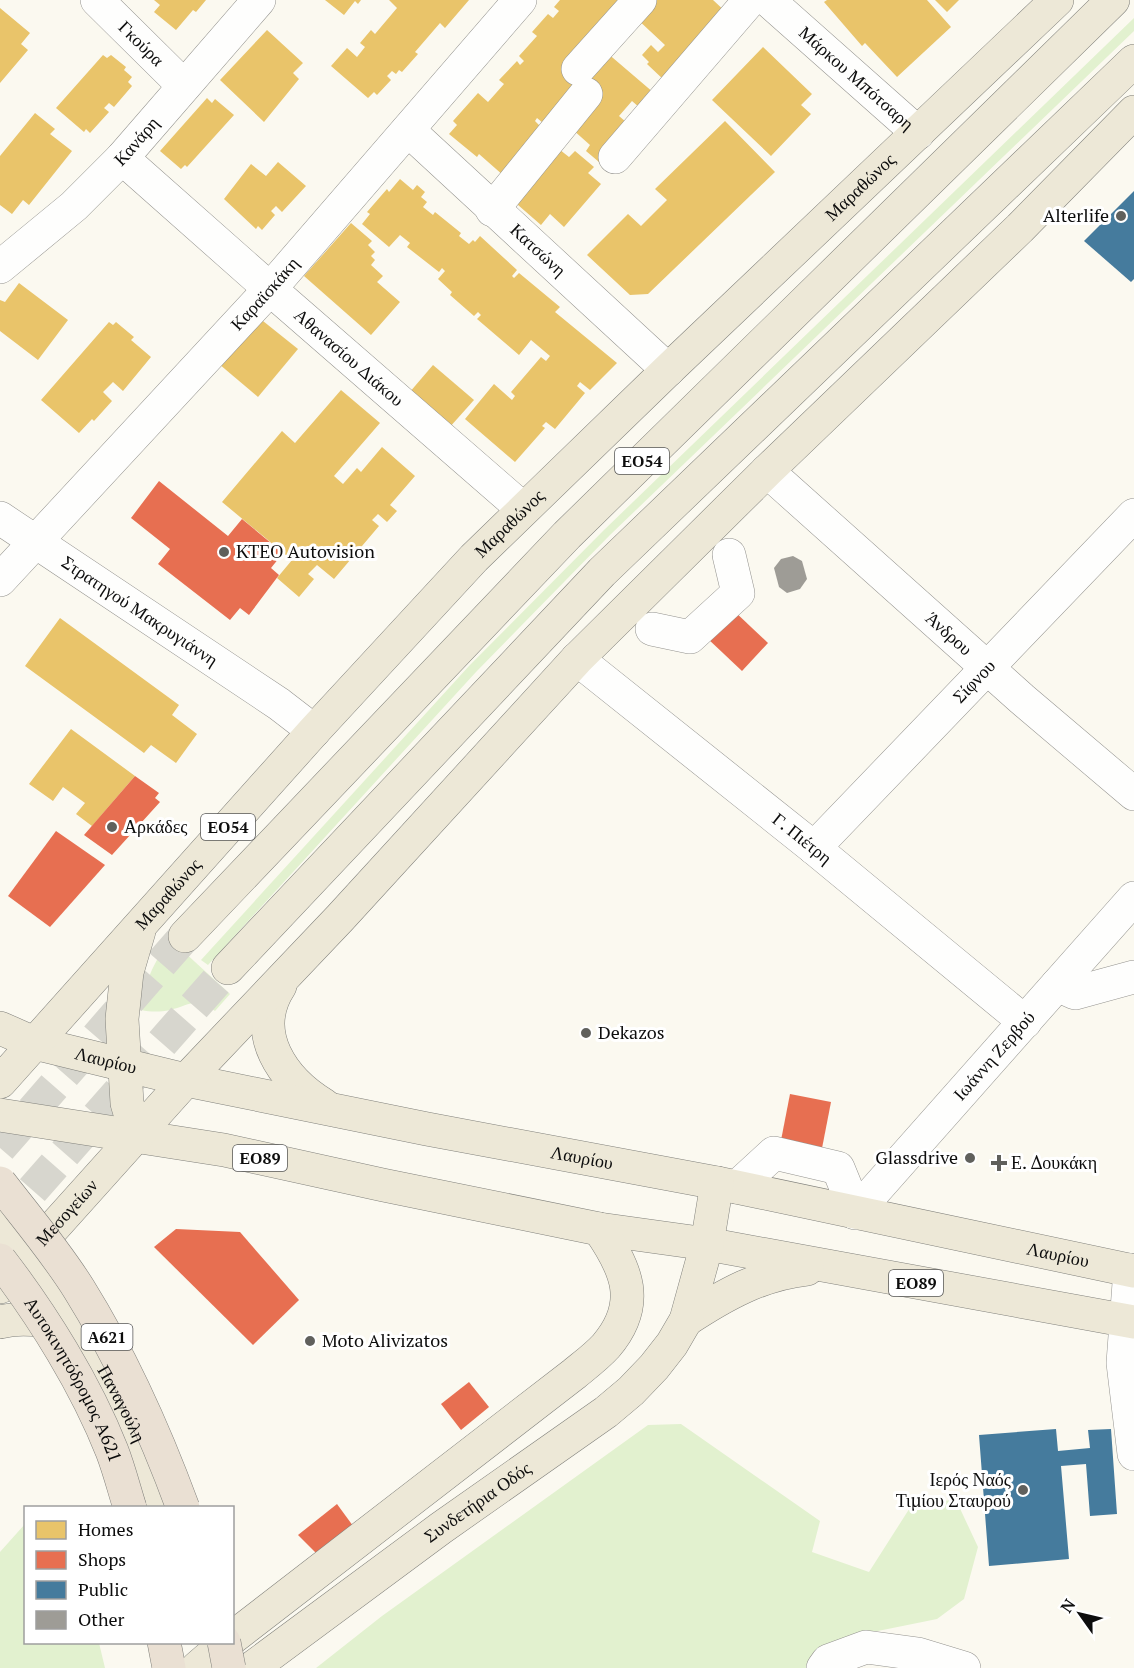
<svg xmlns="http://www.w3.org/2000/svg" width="1134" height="1668" viewBox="0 0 1134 1668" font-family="'PT Serif',serif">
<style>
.green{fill:#e2f1cf}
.homes{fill:#e9c46a}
.shops{fill:#e76f51}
.public{fill:#457b9d}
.building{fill:#9e9c96}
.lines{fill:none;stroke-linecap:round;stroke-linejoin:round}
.major-tunnel{stroke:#d7d6ce;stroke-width:33;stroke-dasharray:33 16;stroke-linecap:butt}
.minor-casing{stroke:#94938f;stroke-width:34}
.major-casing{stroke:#81817c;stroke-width:34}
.highway-casing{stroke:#81817c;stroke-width:34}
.minor{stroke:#fefefd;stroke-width:33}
.major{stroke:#ede8d7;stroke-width:33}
.highway{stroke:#eae0d3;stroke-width:33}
.highway-bridge-casing{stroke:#81817c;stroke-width:34;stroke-linecap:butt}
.highway-bridge{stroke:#eae0d3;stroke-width:33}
.poi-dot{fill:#60605c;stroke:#fff;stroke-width:2}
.labels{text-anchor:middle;stroke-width:6;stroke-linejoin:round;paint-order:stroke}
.shield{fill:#fff;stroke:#565656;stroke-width:1.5}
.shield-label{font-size:16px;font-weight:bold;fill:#0d0d0d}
.street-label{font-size:18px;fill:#0d0d0d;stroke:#fff}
.poi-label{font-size:18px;fill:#0d0d0d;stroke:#fff;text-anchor:start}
</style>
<rect width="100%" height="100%" fill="#fbf9f0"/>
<g class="green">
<path d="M1134 18V31L610 535 476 672 208 965 201 960 469 666 604 530Z"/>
<path d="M171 940 230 994 215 1011C196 996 190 1005 170 1010 160 1012 151 1012 141 1010 145 982 153 962 171 940Z"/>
<path d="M681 1424 820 1521 812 1552 869 1572 913 1503 956 1500 978 1547 964 1599 937 1619 868 1633 807 1668H316L382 1616 648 1425Z"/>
<path d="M25 1524 26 1642 99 1643 105 1668H0V1552Z"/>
</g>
<g class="homes">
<path d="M154 0H206L196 12 193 10 176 30 154 12 160 5Z"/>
<path d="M325 0H361L358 4 355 1 344 15Z"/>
<path d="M389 0H469L445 28 440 23 415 52 418 54 402 72 399 70 396 74 392 71 387 76 391 80 377 95 374 92 368 98 331 66 347 48 357 57 365 47 360 43 371 30 375 34 397 8Z"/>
<path d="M560 0H627L580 81 543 123 537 118 535 121 541 127 504 176 479 154 477 157 449 134 457 125 453 121 478 93 488 102 504 84 499 80 517 61 520 65 524 61 519 56 537 36 532 32 548 14 553 18 559 11 554 7Z"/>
<path d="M652 0H713L728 14 665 81 647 64 649 62 642 55 651 45 658 52 665 45 635 17Z"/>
<path d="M827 0H927L951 27 897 77 865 43 862 46 824 2Z"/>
<path d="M935 0H959L947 12Z"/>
<path d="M0 8 30 33 21 44 28 50 0 83Z"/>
<path d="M267 30 303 63 293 73 299 79 264 122 220 80Z"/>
<path d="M763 47 812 94 801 105 811 114 771 156 712 100Z"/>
<path d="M606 52 654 93 640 108 632 101 619 116 633 128 599 162 586 151 590 145 572 129 580 81Z"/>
<path d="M103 55 107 58 111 55 126 67 124 70 132 77 128 82 132 86 114 107 109 103 104 108 109 112 90 133 86 129 84 132 56 108Z"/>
<path d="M207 98 212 103 215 99 234 115 187 167 185 165 181 169 160 151Z"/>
<path d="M35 113 55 129 50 134 72 151 29 205 23 200 12 214 0 205V156Z"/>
<path d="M725 121 775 172 648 294 630 295 587 255 628 214 641 226 667 200 655 189Z"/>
<path d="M555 146 569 157 575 151 594 167 588 173 601 184 564 227 550 214 541 225 510 198Z"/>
<path d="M278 162 306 186 282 212 276 206 271 211 275 215 262 230 258 226 256 229 224 199 251 164 266 176Z"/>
<path d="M400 179 413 190 417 185 425 192 421 197 427 202 423 207 433 215 435 212 461 233 459 236 469 244 473 240 475 242 480 236 517 270 512 276 514 278 519 273 560 307 555 312 617 363 590 390 580 382 577 386 585 393 555 429 546 422 542 426 545 428 515 462 465 419 494 384 512 400 515 396 511 392 541 357 546 361 550 356 531 340 519 355 477 319 481 315 478 312 474 316 450 295 452 292 438 279 445 271 442 268 439 272 407 247 410 243 400 235 389 247 362 224 370 214 367 212 387 189 389 192Z"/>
<path d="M351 223 372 241 368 245 375 252 371 256 375 260 371 265 383 276 377 282 400 302 371 335 304 276Z"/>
<path d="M19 283 68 320 38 360 0 331V300L5 302Z"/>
<path d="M258 317 298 349 258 397 219 364Z"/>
<path d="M109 322 113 325 116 322 134 337 131 340 151 357 123 391 113 382 103 392 112 401 94 421 92 419 79 433 41 400Z"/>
<path d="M433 365 474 400 449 428 409 393Z"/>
<path d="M341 390 380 423 334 476 343 484 357 468 361 472 382 447 415 476 390 505 397 511 387 522 378 514 372 520 379 526 334 579 317 565 308 574 314 579 299 597 277 578 292 560 222 502 282 431 295 443Z"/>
<path d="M60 618 179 705 172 715 197 734 176 763 151 745 144 753 25 666Z"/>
<path d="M71 729 135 776 92 826 76 814 85 803 63 787 53 801 29 784Z"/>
</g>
<g class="shops">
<path d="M159 481 228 536 242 519 283 553 271 568 279 575 249 615 240 608 230 620 158 564 170 549 131 518Z"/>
<path d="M715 593 768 643 742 671 689 621Z"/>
<path d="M135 776 159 793 155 798 160 802 112 855 84 835Z"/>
<path d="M56 831 105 865 50 927 8 896Z"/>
<path d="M790 1094 831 1102 817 1174 776 1166Z"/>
<path d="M176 1229 240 1232 299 1300 253 1345 154 1247Z"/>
<path d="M469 1382 489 1407 461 1430 441 1404Z"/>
<path d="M337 1504 356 1530 320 1557 298 1535Z"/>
</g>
<g class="public">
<path d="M1134 191V279L1131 282 1084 241Z"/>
<path d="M1056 1429 1058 1451 1090 1448 1088 1430 1111 1429 1117 1514 1090 1516 1086 1464 1061 1466 1069 1559 989 1566 979 1435Z"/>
</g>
<path class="building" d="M793 556 802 561 807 579 800 589 787 593 779 587 774 568 781 559Z"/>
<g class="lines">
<g class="major-tunnel">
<path d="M0 1148 185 936"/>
<path d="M0 1227 228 968"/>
</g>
<defs>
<g id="minor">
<path id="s1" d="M97 0 184 86"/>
<path id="s2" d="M768 0 918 133"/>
<path d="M578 69 640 0"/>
<path id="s3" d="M408 130 668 370"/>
<path d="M615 157 750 0"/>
<path id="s4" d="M122 158 270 289 523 509"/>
<path d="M492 210 586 94"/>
<path id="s5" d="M0 267 74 206 122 158 259 0"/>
<path id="s6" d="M767 471 1022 699 1134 794"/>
<path id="s7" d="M0 518 279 704 314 731"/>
<path id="s8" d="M0 580 270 289 520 0"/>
<path d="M652 629 690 637 738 593 729 555"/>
<path id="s9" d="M577 659 814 848 1025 1022"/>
<path id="s10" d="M814 848 1134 515"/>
<path d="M1057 985 1075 993 1134 977"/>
<path d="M737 1187 774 1153 838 1168 856 1212"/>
<path id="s11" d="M855 1213 1134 898"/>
<path d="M1130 1270 1123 1363 1134 1454"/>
<path d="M823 1668 828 1661 866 1647 918 1654 964 1668"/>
</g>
<g id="major">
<path d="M185 936 567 535 1113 0"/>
<path d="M228 968 602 572 1134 61"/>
<path d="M280 986C249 1033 283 1080 324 1105"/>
<path id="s12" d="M0 1028 34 1043 186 1080 427 1129 717 1183 1134 1271"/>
<path id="s13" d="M0 1082 314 731 474 558 668 370 1057 0"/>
<path d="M0 1115 224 1150 383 1185 599 1229 707 1244 1134 1322"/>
<path d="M137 1137 127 1103 122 1019 127 972 139 931"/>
<path id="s14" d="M0 1221C19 1242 34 1264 50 1287 98 1354 141 1429 165 1508"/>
<path id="s15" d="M0 1287 186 1080 340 918 577 659 767 471 1020 228 1134 112"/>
<path d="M686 1320C724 1295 761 1274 807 1269"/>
<path d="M0 1322C20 1317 47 1318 65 1330"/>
<path d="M232 1638 574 1374C585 1365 597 1356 606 1346 642 1304 627 1269 599 1229"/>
<path d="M197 1668 227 1642"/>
<path id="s16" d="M252 1668 441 1528 606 1412 631 1391 654 1367 672 1344 686 1320 707 1244 717 1183"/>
</g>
<path id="highway" d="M164 1642 169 1668"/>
</defs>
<use href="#minor" class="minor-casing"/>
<use href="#major" class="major-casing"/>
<use href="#highway" class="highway-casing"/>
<use href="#minor" class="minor"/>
<use href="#major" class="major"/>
<use href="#highway" class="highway"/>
<defs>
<g id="highway-bridge">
<path d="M0 1183C27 1218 56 1252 79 1289 122 1358 155 1432 183 1508"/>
<path id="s17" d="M0 1260C43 1316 86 1385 112 1451 119 1469 124 1489 130 1508"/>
<path d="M224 1642 229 1668"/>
</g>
</defs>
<use href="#highway-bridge" class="highway-bridge-casing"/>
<use href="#highway-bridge" class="highway-bridge"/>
</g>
<g class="poi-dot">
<circle cx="1121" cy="216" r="6"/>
<circle cx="224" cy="552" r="6"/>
<circle cx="112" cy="827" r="6"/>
<circle cx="586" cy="1033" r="6"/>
<circle cx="970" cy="1158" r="6"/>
<path d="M996 1154h6v6h6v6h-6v6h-6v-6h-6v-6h6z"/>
<circle cx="310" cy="1341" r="6"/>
<circle cx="1023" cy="1490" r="6"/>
</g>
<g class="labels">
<g class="shield">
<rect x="615" y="448" width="54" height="26" rx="4.5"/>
<rect x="201" y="814" width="54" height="26" rx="4.5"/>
<rect x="233" y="1145" width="54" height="26" rx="4.5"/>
<rect x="889" y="1270" width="54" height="26" rx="4.5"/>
<rect x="81.5" y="1324" width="51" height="26" rx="4.5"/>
</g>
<g class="shield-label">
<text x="642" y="467">ΕΟ54</text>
<text x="228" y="833">ΕΟ54</text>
<text x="260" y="1164">ΕΟ89</text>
<text x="916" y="1289">ΕΟ89</text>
<text x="107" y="1343">Α621</text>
</g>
<g class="street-label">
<text dy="6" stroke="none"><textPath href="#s1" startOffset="62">Γκούρα</textPath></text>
<text dy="6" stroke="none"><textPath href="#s2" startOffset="118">Μάρκου Μπότσαρη</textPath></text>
<text dy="6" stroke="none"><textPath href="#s5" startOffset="186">Κανάρη</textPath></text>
<text dy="6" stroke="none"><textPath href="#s13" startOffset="1242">Μαραθώνος</textPath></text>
<text dy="6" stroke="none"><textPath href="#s3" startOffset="177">Κατσώνη</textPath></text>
<text dy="6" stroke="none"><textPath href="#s8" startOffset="390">Καραϊσκάκη</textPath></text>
<text dy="6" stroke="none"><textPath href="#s4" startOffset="302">Αθανασίου Διάκου</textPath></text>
<text dy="6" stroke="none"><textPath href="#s13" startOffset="756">Μαραθώνος</textPath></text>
<text dy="6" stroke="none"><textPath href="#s7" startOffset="168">Στρατηγού Μακρυγιάννη</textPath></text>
<text dy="6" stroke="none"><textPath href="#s6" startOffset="244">Άνδρου</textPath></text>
<text dy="6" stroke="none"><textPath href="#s10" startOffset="231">Σίφνου</textPath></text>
<text dy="6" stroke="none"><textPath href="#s9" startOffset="288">Γ. Πιέτρη</textPath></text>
<text dy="6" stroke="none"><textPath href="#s13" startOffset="252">Μαραθώνος</textPath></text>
<text dy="6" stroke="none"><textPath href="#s11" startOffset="210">Ιωάννη Ζερβού</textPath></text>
<text dy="6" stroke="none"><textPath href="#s12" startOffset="111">Λαυρίου</textPath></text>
<text dy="6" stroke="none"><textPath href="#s12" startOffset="597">Λαυρίου</textPath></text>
<text dy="6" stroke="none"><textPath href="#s15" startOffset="100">Μεσογείων</textPath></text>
<text dy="6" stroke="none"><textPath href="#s12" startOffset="1083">Λαυρίου</textPath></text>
<text dy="6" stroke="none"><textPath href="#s17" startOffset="141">Αυτοκινητόδρομος Α621</textPath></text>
<text dy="6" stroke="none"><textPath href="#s14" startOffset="220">Παναγούλη</textPath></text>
<text dy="6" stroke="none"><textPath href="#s16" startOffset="280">Συνδετήρια Οδός</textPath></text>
</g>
<g class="poi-label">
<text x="1109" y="222" text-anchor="end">Alterlife</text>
<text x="236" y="558">ΚΤΕΟ Autovision</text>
<text x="124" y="833">Αρκάδες</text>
<text x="598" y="1039">Dekazos</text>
<text x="958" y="1164" text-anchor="end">Glassdrive</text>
<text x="1011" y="1169">Ε. Δουκάκη</text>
<text x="322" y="1347">Moto Alivizatos</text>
<text x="1011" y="1486" text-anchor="end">Ιερός Ναός<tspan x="1011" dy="21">Τιμίου Σταυρού</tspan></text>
</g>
</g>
<rect x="24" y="1506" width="210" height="138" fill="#ffffff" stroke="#9e9e9e" stroke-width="1.5"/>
<rect x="36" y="1521" width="30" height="18" fill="#e9c46a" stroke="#9e9e9e" stroke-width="1.5"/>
<text x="78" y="1536" font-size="18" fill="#0d0d0d">Homes</text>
<rect x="36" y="1551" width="30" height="18" fill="#e76f51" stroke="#9e9e9e" stroke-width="1.5"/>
<text x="78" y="1566" font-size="18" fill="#0d0d0d">Shops</text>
<rect x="36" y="1581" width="30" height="18" fill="#457b9d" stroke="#9e9e9e" stroke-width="1.5"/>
<text x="78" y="1596" font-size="18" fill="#0d0d0d">Public</text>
<rect x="36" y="1611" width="30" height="18" fill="#9e9c96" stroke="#9e9e9e" stroke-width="1.5"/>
<text x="78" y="1626" font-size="18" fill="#0d0d0d">Other</text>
<g transform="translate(1080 1614) rotate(304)" stroke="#ffffff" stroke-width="4.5" paint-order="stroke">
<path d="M0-4.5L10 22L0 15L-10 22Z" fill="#0d0d0d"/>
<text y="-9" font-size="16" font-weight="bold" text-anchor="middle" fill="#0d0d0d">N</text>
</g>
</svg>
